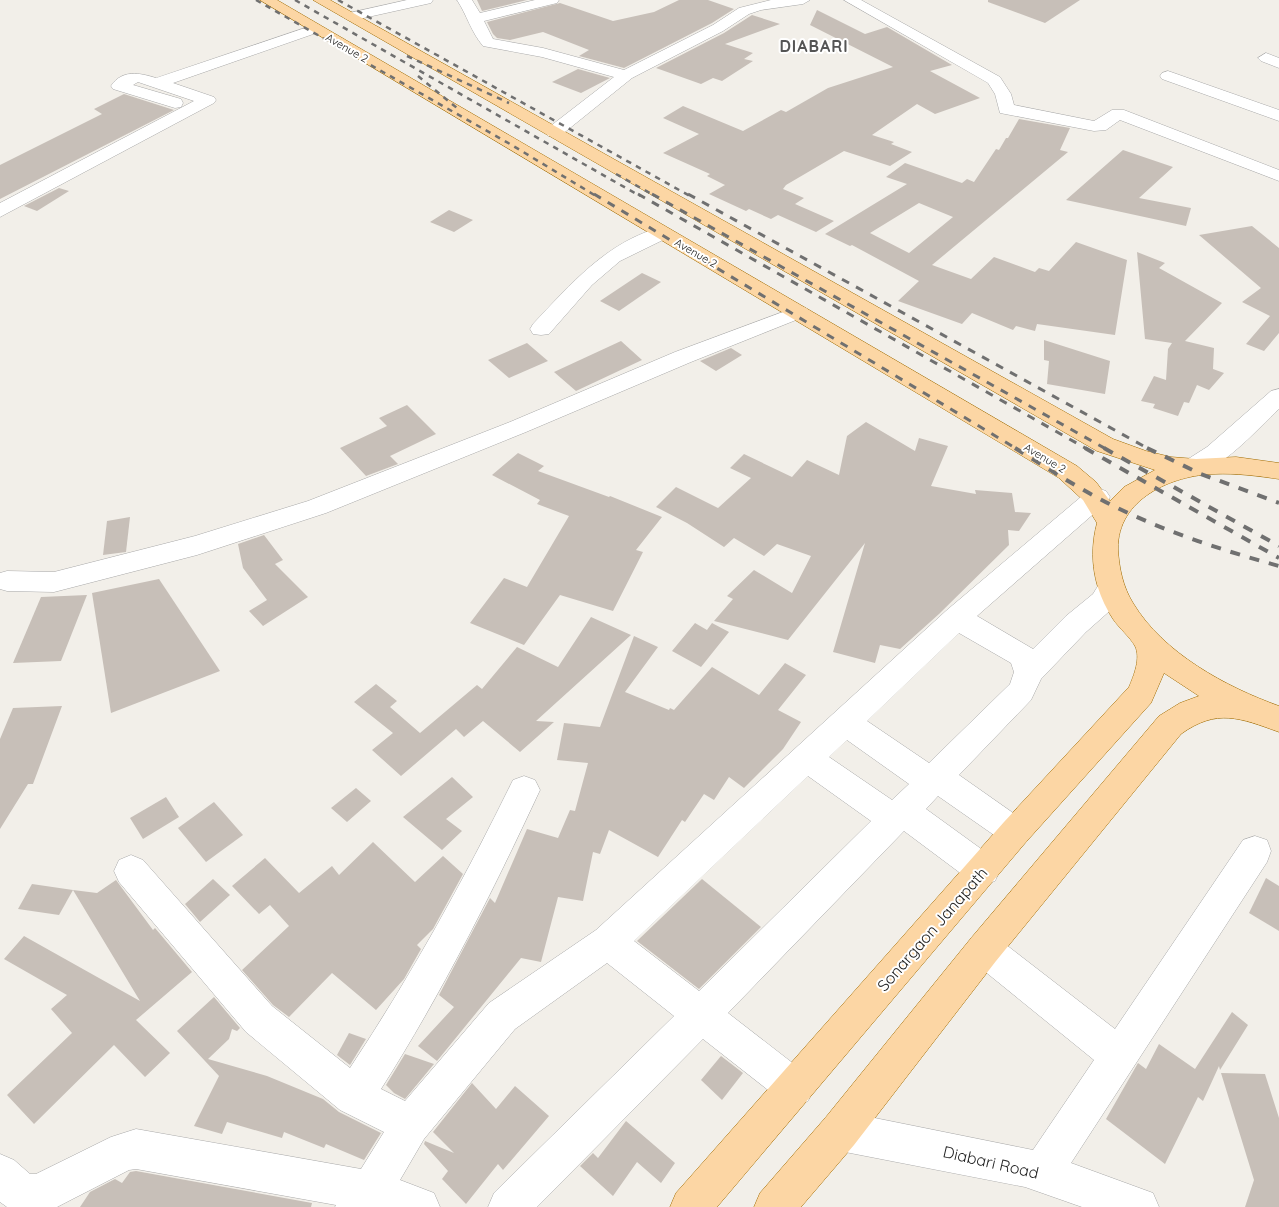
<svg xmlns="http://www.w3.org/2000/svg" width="1279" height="1207" viewBox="0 0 1279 1207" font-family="Quicksand,sans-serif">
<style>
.building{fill:#c7bfb8;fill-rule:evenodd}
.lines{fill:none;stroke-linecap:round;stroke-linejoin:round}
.minor-casing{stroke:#a9a9a9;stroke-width:1}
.major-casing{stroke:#a06b00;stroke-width:1}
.minor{fill:#fff;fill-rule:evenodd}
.major{fill:#fcd6a4;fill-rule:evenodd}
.rail-far2{stroke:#707070;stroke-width:2.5;stroke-dasharray:5.5 5.5;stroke-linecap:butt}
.rail-far1{stroke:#707070;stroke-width:3;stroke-dasharray:8 8;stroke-linecap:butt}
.rail{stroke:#707070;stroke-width:4;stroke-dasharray:10 10;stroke-linecap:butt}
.labels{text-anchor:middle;stroke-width:4;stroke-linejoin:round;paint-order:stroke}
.far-street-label{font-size:11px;fill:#222;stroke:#fff}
.far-district-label{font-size:16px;font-weight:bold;letter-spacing:1px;fill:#555;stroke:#fff}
.near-street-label{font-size:16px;fill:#222;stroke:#fff}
</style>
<rect width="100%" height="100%" fill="#f2efe9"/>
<g class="building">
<path d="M477 0H527L482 11Z"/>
<path d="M679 0H708L734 9 712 23 624 68 579 56 589 50 543 32 510 40 497 38 493 34 487 22 560 3 613 21 654 12Z"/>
<path d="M988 0H1080L1045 23 988 2Z"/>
<path d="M817 10 865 34 887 27 952 65 930 71 980 98 935 114 917 104 872 135 894 142 891 144 912 152 890 166 844 151 786 185 783 189 804 198 795 204 834 221 816 232 778 215 771 219 749 209 746 211 709 194 725 185 707 176 710 174 663 153 699 134 663 118 683 106 743 131 781 110 786 112 828 88 893 67 810 25Z"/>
<path d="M752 15 780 24 725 44 753 53 744 59 753 61 722 81 713 78 701 84 656 68 724 33Z"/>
<path d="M578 69 610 78 581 93 552 82Z"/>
<path d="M124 94 174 110 0 199V165L102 114 94 109Z"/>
<path d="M1019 119 1070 128 1060 150 1068 152 932 265 971 279 994 257 1035 272 1039 268 1049 271 1076 242 1127 260 1115 335 1037 324 1035 331 1016 326 1013 330 972 313 962 324 898 301 919 281 852 245 850 246 825 234 907 184 886 177 905 163 962 183 967 179 974 182 996 149 999 150 1006 138H1008ZM919 203 953 217 909 253 870 233Z"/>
<path d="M1123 150 1173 167 1139 198 1191 208 1186 226 1066 200Z"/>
<path d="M59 188 69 191 37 211 24 206Z"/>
<path d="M449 210 473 220 454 232 430 222Z"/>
<path d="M1252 226 1279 248V333L1264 351 1246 344 1270 316 1242 302 1261 288 1199 235Z"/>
<path d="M1137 252 1165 263 1159 268 1222 303 1185 341 1214 348 1213 369 1224 373 1209 390 1197 385 1189 403 1184 402 1178 416 1153 408 1155 404 1141 401 1154 376 1166 380 1168 349 1172 343 1145 339Z"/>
<path d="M642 273 661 282 619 311 600 301Z"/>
<path d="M1044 340 1110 361 1105 394 1047 384 1049 361 1044 360Z"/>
<path d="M621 341 642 360 576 391 554 372Z"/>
<path d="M527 343 548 361 509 378 488 360Z"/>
<path d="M731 348 742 355 716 371 700 361Z"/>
<path d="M407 405 436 434 390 456 398 464 366 476 340 448 387 426 379 418Z"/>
<path d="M866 422 915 451 919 438 948 446 931 486 976 494 975 490 1012 493 1015 512 1031 513 1019 531 1008 530 1009 545 939 614 900 649 880 645 875 663 833 652 865 543 788 640 714 621 733 599 727 596 754 570 792 593 811 556 777 544 764 556 734 538 724 547 687 523 656 507 676 487 718 508 751 478 730 468 744 454 792 477 807 460 839 475 847 436Z"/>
<path d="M518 453 544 466 538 471 609 497 610 496 662 517 636 550 643 552 613 611 560 595 524 645 470 623 504 578 527 587 569 516 537 504 540 500 492 475Z"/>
<path d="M130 517 126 552 103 555 107 521Z"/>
<path d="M264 535 283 560 275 564 308 597 263 626 249 611 267 600 243 568 238 544Z"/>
<path d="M159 579 220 671 111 713 92 593Z"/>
<path d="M87 595 61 661 13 663 41 597Z"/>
<path d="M591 617 631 635 536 721 554 722 520 752 483 721 464 737 456 729 401 776 372 750 393 733 354 702 376 684 397 701 390 707 420 733 477 685 482 689 517 647 558 667Z"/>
<path d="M695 623 707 630 712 623 729 632 701 667 672 651Z"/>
<path d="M634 636 658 647 625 692 669 710 670 708 674 710 712 667 759 695 785 663 806 675 778 710 801 722 783 749 744 788 729 777 714 800 704 794 685 822 682 820 658 857 609 830 600 854 593 852 583 901 558 897 541 962 521 958 437 1061 418 1046 454 1007 439 995 490 898 495 903 527 829 558 838 570 810 575 811 588 763 557 760 564 723 600 727Z"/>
<path d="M62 706 33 784H28L0 829V739L13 708Z"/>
<path d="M452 777 473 797 446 819 462 831 442 850 403 817Z"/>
<path d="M356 788 371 801 347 822 331 808Z"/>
<path d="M166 797 179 817 143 839 130 818Z"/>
<path d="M214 802 243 835 206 862 178 828Z"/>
<path d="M373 842 415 882 443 856 463 874 433 929 417 945 421 949 404 979 376 1010 332 973 289 1017 273 1005 242 970 289 926 270 905 259 914 232 886 265 858 299 893 332 866 339 875Z"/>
<path d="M1266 878 1279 886V931L1249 913Z"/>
<path d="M213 879 230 895 200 922 185 904Z"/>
<path d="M702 879 761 927 699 989 637 941Z"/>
<path d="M116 880 153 930 155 928 192 972 136 1020 170 1053 145 1077 114 1045 34 1124 7 1095 72 1033 51 1009 67 995 4 959 24 936 140 1001 73 890 97 893Z"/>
<path d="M32 884 73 890 59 915 18 909Z"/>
<path d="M214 997 240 1028 237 1031 232 1029 229 1039 208 1059 267 1076 323 1099 339 1112 381 1133 364 1160 326 1144 324 1148 284 1132 282 1138 227 1122 222 1134 194 1126 219 1076 177 1031Z"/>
<path d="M1232 1012 1248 1025 1220 1070 1219 1066 1203 1101 1198 1097 1165 1164 1106 1119 1138 1063 1146 1069 1159 1044 1195 1069Z"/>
<path d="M349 1033 366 1039 350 1065 337 1055Z"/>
<path d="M405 1054 434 1064 405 1099 394 1093 386 1085Z"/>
<path d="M721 1056 743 1073 722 1100 701 1080Z"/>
<path d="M1221 1073 1265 1074 1279 1118V1207H1245L1254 1180Z"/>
<path d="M472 1083 496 1109 515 1086 549 1116 503 1170 498 1164 466 1204 442 1179 448 1171 424 1144 425 1141 454 1153 433 1132Z"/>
<path d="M626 1121 675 1163 661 1183 637 1162 613 1196 580 1166 593 1153 598 1158Z"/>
<path d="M136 1171 312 1203 311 1207H80L90 1192 115 1179 122 1183 130 1172Z"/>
</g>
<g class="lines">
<defs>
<g id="minor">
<path d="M407 0H433L431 3 350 21 343 17 345 14Z"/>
<path d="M457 0H472L480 13 535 0H559L557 3 484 21 493 39 543 48 624 70 713 25 739 8 771 0H810L803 4 761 10 749 14 723 31 632 78 560 136H548L545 132 548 128 614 77 542 57 483 46C471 32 467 15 457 0Z"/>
<path d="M844 0H861L1000 77 1011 94 1014 105 1094 121 1112 110H1124L1279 170V181L1120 120 1106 130 1094 131 1000 113 995 94 988 83Z"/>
<path d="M314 25 321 29 319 32 173 83 214 97 216 100 214 103 0 217V203L194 101 138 82 133 85 181 99 183 103 181 107 175 108 113 89 111 86C122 69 140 73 156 78Z"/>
<path d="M1266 53 1279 58V68L1261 61 1258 58Z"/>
<path d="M1168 71 1279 110V121L1162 79 1160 76 1162 73Z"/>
<path d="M662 227 669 229 672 233 669 237 620 261 592 285 549 334 541 335 533 334 530 329 533 324C570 285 607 241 662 227Z"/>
<path d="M799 306 806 308 810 312 806 316 691 362 526 432 326 513 197 555 54 592 7 591 0 589V573L7 571 54 572 195 536 308 501 510 422 675 352Z"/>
<path d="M1279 389V409C1259 427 1213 481 1185 473L1182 467 1185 461 1207 447 1271 391Z"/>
<path d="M1097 488 1106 491 1110 497 1106 503 977 616 1033 649 1066 616 1093 594 1101 581 1111 578 1121 581 1125 588 1113 608 1086 632 1041 679 1031 700 959 775 1026 822 1031 832 1026 842 1015 847 1004 842 938 796 926 809 995 859 1000 870 995 881 983 885 971 881 904 831 728 1013 808 1075 814 1088 808 1101 795 1107 782 1101 703 1039 537 1207H488L494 1193 674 1016 607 963 515 1029 424 1139 400 1180 434 1193 440 1207H335L336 1205 136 1169 129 1170 57 1207H7L0 1202V1154L14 1160 30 1174H36L111 1137 136 1129 361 1169 384 1132 340 1110 246 1032 119 882 114 871 119 860 131 855 143 860 272 1006 350 1068C411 976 464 880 513 780L524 776 535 780 540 790C492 893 442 993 381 1089L405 1101 489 1003 596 930 947 610 1088 491ZM959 633 1011 663 1014 672 1010 684 929 763 867 721ZM847 740 909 784 892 800 829 757ZM808 776 871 821 699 991 634 941Z"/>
<path d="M1255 836 1267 840 1271 851 1267 862 1071 1163 1153 1193 1159 1207H1082L1025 1187 840 1151 826 1145 820 1131 826 1117 840 1111 1033 1150 1094 1060 972 961 966 949 972 937 984 932 996 937 1115 1029 1243 840Z"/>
</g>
<path id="major" d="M260 0H277L1077 466 1096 482 1110 501 1124 487 1155 470 1097 451 313 0H330L1113 439 1146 451 1171 457 1196 459 1236 457 1279 463V479C1258 476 1236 473 1215 474 1172 475 1117 499 1118 549 1119 568 1123 587 1133 603 1163 653 1226 687 1279 706V732C1240 718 1217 708 1181 734L996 961 854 1145 801 1207H754L760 1193 826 1117 972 937 1159 716 1180 703 1199 696 1164 673 1151 703 1026 842 717 1207H670L676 1193 1004 822 1129 687C1134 675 1141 658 1135 646 1130 637 1119 628 1113 619 1094 590 1088 557 1097 523L1083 500 1059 478Z"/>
</defs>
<use href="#minor" class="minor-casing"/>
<use href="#major" class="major-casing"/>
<use href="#minor" class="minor"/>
<use href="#major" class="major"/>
<g class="rail-far2">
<path d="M256 0 510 144 596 196"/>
<path d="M295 0 640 196"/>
<path d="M338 0 690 196"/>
<path d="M407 56 509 103"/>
<path d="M418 76 457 108"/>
<path d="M616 174 655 196"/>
</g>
<g class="rail-far1">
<path d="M594 194 1017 449"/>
<path d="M638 194 1087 449"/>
<path d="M652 194 1106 449"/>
<path d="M688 194 1149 449"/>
</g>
<g class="rail">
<path d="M1015 448C1043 465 1071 484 1100 499 1156 529 1218 549 1279 566"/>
<path d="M1085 448 1279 558"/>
<path d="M1104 448 1279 546"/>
<path d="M1147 448 1201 474 1279 503"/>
</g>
</g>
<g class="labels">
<g class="far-street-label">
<text transform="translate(347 48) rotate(30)" y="4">Avenue 2</text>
<text transform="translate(696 253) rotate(30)" y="4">Avenue 2</text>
<text transform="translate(1045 458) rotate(31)" y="4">Avenue 2</text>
</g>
<g class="far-district-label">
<text x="814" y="52">DIABARI</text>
</g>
<g class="near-street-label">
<text transform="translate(932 929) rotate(-49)" y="6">Sonargaon Janapath</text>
<text transform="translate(991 1162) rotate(13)" y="6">Diabari Road</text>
</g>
</g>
</svg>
